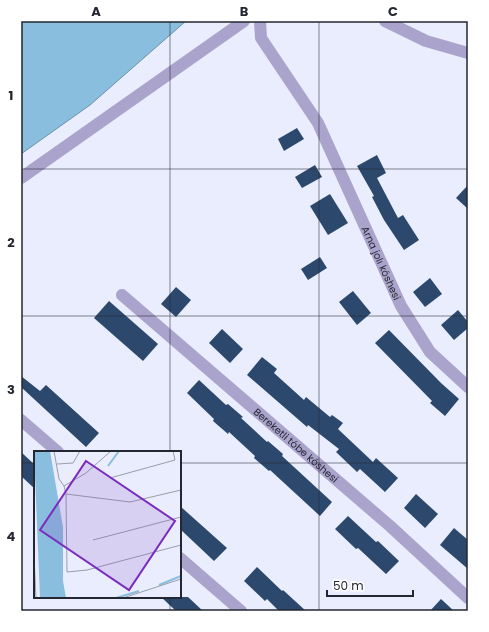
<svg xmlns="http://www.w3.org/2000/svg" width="489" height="632" viewBox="0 0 489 632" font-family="Poppins,sans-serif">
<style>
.water{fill:#8abede;stroke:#6b91aa}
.building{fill:#2c496d}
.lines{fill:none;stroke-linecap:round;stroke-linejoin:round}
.minor{stroke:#aaa3cc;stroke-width:12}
.grid{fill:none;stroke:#242731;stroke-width:1;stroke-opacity:0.55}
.labels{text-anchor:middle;stroke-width:4;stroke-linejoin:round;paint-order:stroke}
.street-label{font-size:10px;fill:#242731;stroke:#fff}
.inset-river{fill:none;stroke:#8abede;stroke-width:2}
.inset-road{fill:none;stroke:#9a9eab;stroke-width:1}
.view{fill:#7b2cbf;fill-opacity:0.15;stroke:#7b2cbf;stroke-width:2}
.inset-edge{fill:none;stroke:#242731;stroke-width:2}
.neatline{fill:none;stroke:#242731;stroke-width:1.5}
.grid-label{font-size:13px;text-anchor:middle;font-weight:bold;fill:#242731}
</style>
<rect width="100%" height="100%" fill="#e9edfd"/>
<path class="water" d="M21 21H186L90 105 21 154Z"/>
<g class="building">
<path d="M297 128 304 139 284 151 278 139Z"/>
<path d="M377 155 386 173 377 178 398 218 403 215 419 240 404 250 384 220 372 197 374 196 357 166Z"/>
<path d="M315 165 322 177 302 188 295 177Z"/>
<path d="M468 185V209L456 198Z"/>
<path d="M330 194 348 223 328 235 310 206Z"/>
<path d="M320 257 327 268 308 280 301 269Z"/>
<path d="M430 278 442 294 425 307 413 292Z"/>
<path d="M176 287 191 300 176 317 161 304Z"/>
<path d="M353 291 371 313 357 325 339 302Z"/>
<path d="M109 301 158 344 143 361 94 318Z"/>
<path d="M458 310 468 322V328L454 340 441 325Z"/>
<path d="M222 329 243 349 230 363 209 343Z"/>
<path d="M389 330 441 383 459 399 445 416 430 403 432 401 375 343Z"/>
<path d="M262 357 277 369 274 373 304 400 306 397 330 417 332 415 343 423 338 429 373 462 376 458 398 478 385 492 360 469 357 472 336 452 339 449 308 425 307 427 247 375Z"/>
<path d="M21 376 40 391 46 385 99 433 86 447 21 387Z"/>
<path d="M199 380 226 405 228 404 243 417 241 418 267 442 268 441 283 454 282 456 332 502 320 516 270 470 269 471 254 458 255 456 229 432 228 434 213 421 214 419 187 393Z"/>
<path d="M21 452 35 465V489L21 476Z"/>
<path d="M416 494 438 514 425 528 404 508Z"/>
<path d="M180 506 227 548 214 561 180 529Z"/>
<path d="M348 516 376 542 378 541 399 561 386 574 358 548 356 549 335 529Z"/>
<path d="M454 528 468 540V569L440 545Z"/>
<path d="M257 567 282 591 283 590 306 611H279L267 599 265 601 244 581Z"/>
<path d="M161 597H188L203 611H176Z"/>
<path d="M441 599 454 611H430Z"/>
</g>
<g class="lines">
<g class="minor">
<path id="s1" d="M260 21 261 38 318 123 401 306 430 352 468 387"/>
<path d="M385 21 426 41 468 53"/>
<path d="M21 178 244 21"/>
<path id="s2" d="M122 295 390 526 468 598"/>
<path d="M21 420 58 452"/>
<path d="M180 558 241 611"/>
</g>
</g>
<path class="grid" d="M170 21V452M319 21V611M21 169H468M21 316H468M21 463H35M180 463H468M170 597V611"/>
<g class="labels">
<g class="street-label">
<text dy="4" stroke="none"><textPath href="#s1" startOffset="273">Arna jolı kóshesi</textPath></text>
<text dy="4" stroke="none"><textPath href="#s2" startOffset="230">Bereketli tóbe kóshesi</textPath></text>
</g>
</g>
<g transform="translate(34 451)">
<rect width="147" height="147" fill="#e9edfd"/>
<path d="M0 0H16L29 76V130L32 147H6Z" fill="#8abede"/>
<path class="inset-river" d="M74 15 85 0M125 134 147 125M82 147 105 140"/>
<path class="inset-road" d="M20 0 25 28 30 35 32 43 33 121 53 119 147 94M23 13 39 12 46 0M76 27 141 9 139 0M30 35 52 22 77 0M32 43 96 51 147 39M59 89 147 66M0 105 2 147M89 147 147 128"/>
<path class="view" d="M52 10 141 70 95 139 6 79Z"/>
<rect width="147" height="147" class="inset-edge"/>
</g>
<rect width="489" height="632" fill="none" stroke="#ffffff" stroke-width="44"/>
<path d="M327 590v6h86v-6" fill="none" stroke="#242731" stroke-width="2"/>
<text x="333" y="590" font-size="12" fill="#242731" stroke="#ffffff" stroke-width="3" paint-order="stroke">50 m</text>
<rect x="22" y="22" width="445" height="588" class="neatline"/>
<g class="grid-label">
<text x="96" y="16">A</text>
<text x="244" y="16">B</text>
<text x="393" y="16">C</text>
<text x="11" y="100">1</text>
<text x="11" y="247">2</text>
<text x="11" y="394">3</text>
<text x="11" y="541">4</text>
</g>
</svg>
